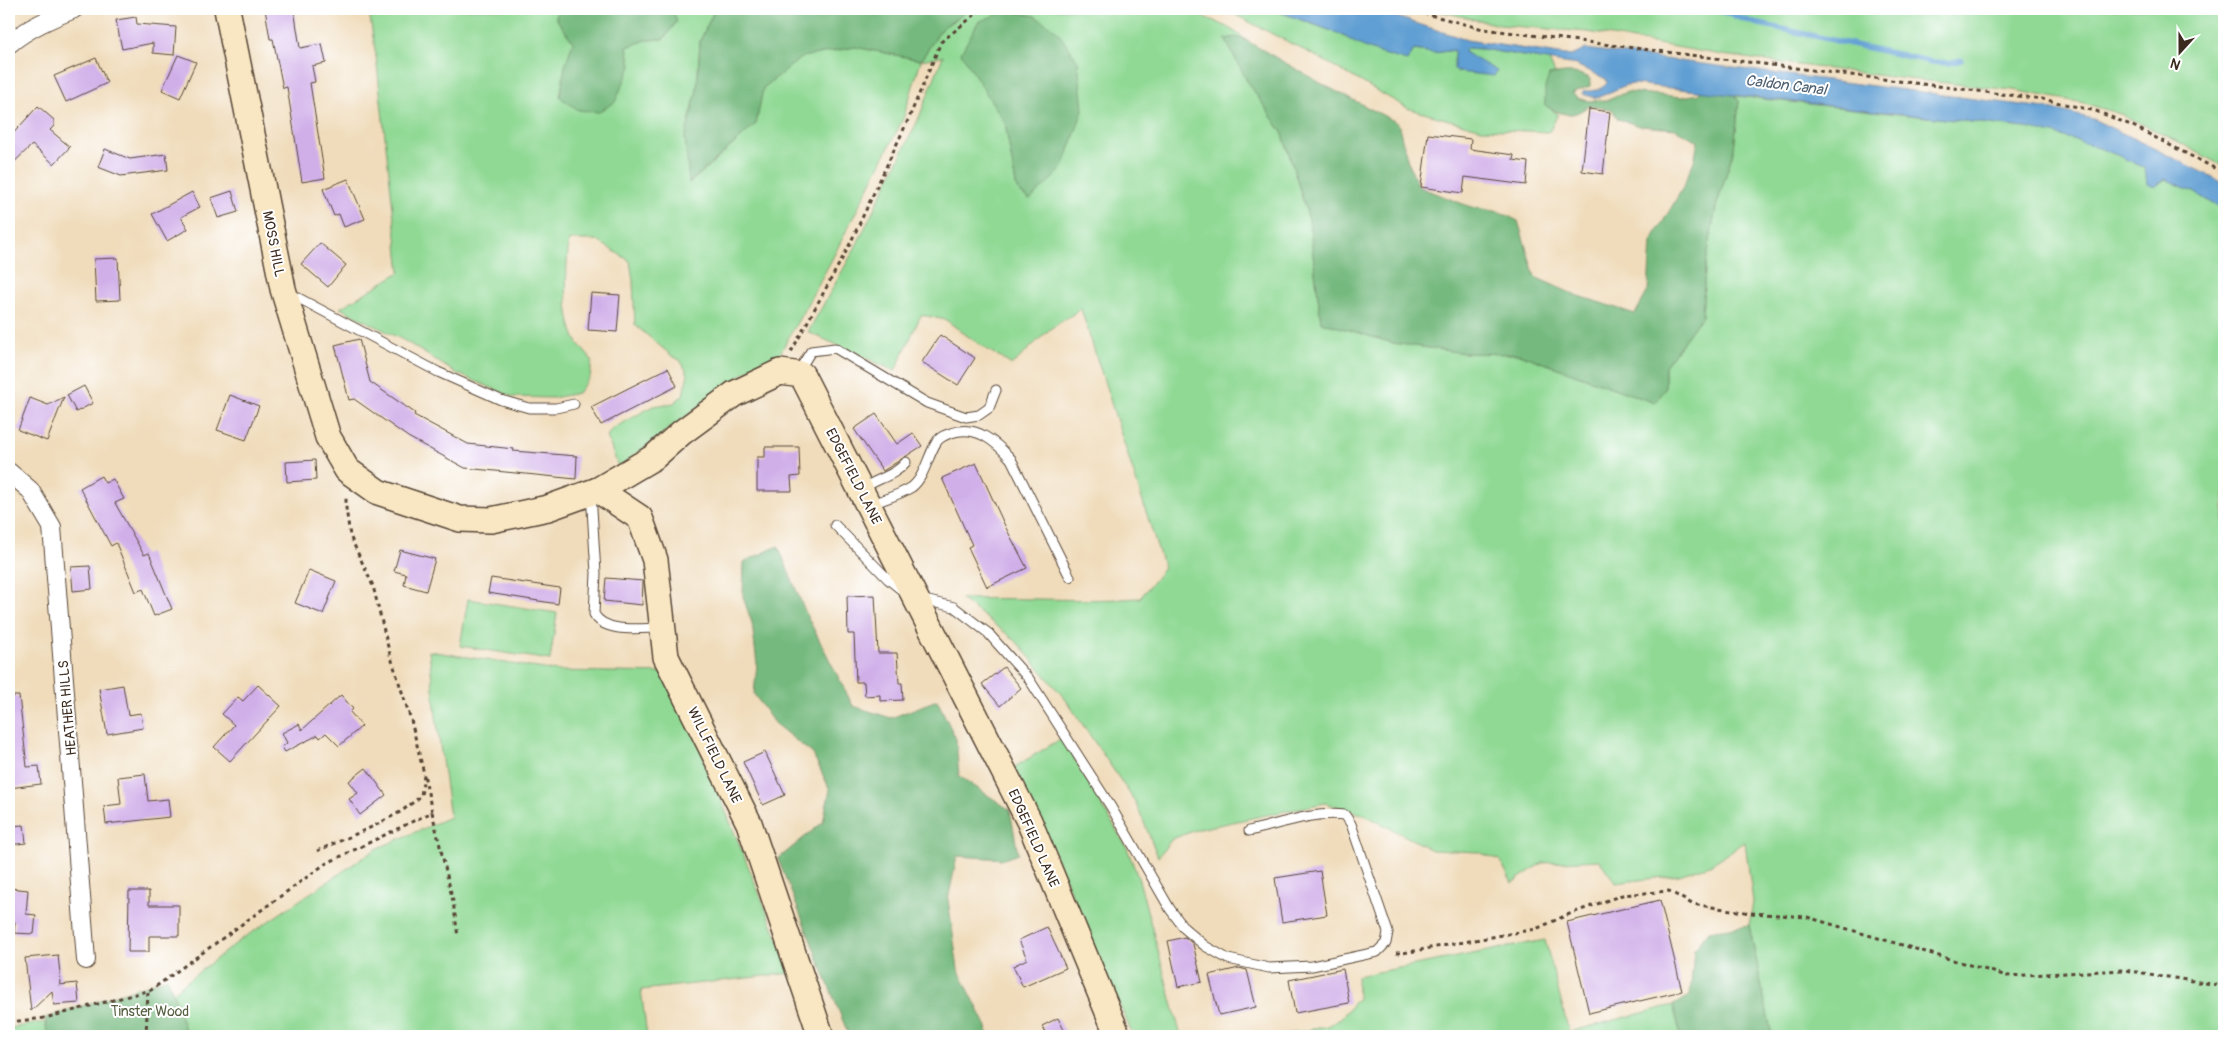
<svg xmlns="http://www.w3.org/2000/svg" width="2233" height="1045" viewBox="0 0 2233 1045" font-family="Pangolin,sans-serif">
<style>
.green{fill:#90d994;stroke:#668259;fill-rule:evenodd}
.forest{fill:#74b97e;stroke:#58724e}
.water{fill:#619fd3;stroke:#4e6478}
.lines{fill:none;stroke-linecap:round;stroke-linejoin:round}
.stream{stroke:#619fd3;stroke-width:5.5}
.building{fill:#d0afe9}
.lane-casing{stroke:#564536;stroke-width:11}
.street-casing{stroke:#564536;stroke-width:20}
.secondary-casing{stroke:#564536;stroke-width:28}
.path{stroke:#564536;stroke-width:3;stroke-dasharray:4 4;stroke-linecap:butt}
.lane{stroke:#fff;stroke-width:9}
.street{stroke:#fff;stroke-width:18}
.secondary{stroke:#f9e7c3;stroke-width:25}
.labels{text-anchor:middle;stroke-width:4;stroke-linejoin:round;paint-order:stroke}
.street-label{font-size:14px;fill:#3b2a1e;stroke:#fff}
.park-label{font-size:14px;fill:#545f41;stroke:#fff}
.water-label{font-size:15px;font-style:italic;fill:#4c5f6f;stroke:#fff}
</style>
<rect width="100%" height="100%" fill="#fff"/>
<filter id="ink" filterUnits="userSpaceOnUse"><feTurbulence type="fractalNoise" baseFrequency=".02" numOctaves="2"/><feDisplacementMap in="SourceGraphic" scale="10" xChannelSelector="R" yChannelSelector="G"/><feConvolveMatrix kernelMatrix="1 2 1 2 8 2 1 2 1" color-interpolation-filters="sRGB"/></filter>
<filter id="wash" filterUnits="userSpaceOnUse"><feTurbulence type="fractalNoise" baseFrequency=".0096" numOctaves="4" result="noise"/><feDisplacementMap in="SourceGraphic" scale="20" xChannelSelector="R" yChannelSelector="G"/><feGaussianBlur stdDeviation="1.12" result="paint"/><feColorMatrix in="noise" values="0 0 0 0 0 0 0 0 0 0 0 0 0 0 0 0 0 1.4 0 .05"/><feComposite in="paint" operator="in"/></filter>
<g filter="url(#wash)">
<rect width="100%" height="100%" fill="#f0dcbb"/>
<g class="green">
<path d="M371 9H558L556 18 573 42 565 67 631 66 627 47 646 40 664 39 677 21 672 9H715L700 41 697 90 685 138 690 183 756 124 763 88 802 57 855 47 921 60 942 28 971 9H1171C1199 14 1225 22 1247 41L1236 37 1246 79 1283 134 1309 220 1321 322 1394 343 1464 353 1519 354 1655 403 1665 389V366L1702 316 1705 269 1716 207 1734 149 1739 101 1735 96 2026 128 2061 134 2116 154 2194 192 2224 211V1036H1772L1749 925 1753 902 1745 842 1710 865 1679 875 1616 883 1599 860 1542 863 1512 883 1500 860 1478 852 1432 850 1365 815 1325 803 1199 829 1172 839 1158 857 1136 803 1066 700 1015 640 961 599C1021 597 1081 602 1140 598L1164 568 1081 309 1050 329 1012 365 980 345 946 320 921 315 895 371 808 332 854 250 918 120 943 56 921 60 903 119 830 263 774 364H761L744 373 618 467 607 436 612 429 653 406 674 403 683 395 688 374 680 360 672 356 635 325 633 281 630 261 596 240H569C566 270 563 310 575 338 579 346 586 353 592 360L590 377 578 393 553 398 513 397 456 373 405 341 340 308 400 272 376 56 369 11ZM1005 123 1030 199 1017 190Z"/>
<path d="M1224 9H1271L1340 34 1357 44 1410 57 1413 50 1434 53 1455 50 1454 57 1469 55 1464 52 1466 48 1482 49 1549 60 1555 74 1549 75 1545 105 1558 114 1549 132 1482 129 1409 109 1321 59Z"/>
<path d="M1430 9H2224V167L2175 140 2123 115 2084 103 2013 90 1899 78 1722 55 1588 32 1499 25Z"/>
<path d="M468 599 557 613 550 660 460 646Z"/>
<path d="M429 651 557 671 669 673 792 973 641 990 647 1036H187L173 992 239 941 376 849 450 817 436 717Z"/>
<path d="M1062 738 1127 848 1139 880 1181 1036H1133L1046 835 1013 768Z"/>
<path d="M1545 940 1569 1032 1673 1005 1681 1036H1278L1328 1026 1340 1019 1358 998 1357 976Z"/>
<path d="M45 1022 48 1036H9V1028Z"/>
</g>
<g class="forest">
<path d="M558 9H672L677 21 664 39 646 40 627 47 631 66 615 102 599 112 578 110 560 97 565 66 573 42 556 18Z"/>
<path d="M715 9H971L942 28 921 60 855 47 802 57 763 88 756 124 689 183 685 138 697 90 700 41Z"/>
<path d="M1008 10 1035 16 1057 31 1078 61 1083 110 1063 168 1030 200 1017 190 1005 123 961 53 978 22Z"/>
<path d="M1236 37 1247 41 1324 85 1398 123 1408 162 1419 187 1471 207 1500 212 1518 221 1535 277 1573 294 1635 314 1648 291 1651 242 1681 191 1694 161 1698 141 1675 129 1640 126 1618 119 1612 109 1588 106C1572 119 1561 115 1545 105V88L1549 75C1565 73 1576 70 1590 79V86L1572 93 1578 98 1589 101 1608 100 1627 92 1682 97 1699 94 1710 77 1724 83 1739 101 1734 149 1716 207 1705 269 1702 316 1665 366V389L1655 403 1519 354 1464 353 1393 343 1321 322 1309 220 1283 134 1246 79 1225 39Z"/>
<path d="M778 546 807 616 853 706 891 718 937 700 956 739 959 776 1010 810 1018 854 1004 859 957 856 948 900 958 969 987 1027 988 1036H849L778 859 823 822 830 790 813 754 774 723 754 694 757 664 752 623 743 597 744 562Z"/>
<path d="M1749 925 1772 1036H1681L1673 1005 1690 996 1694 950 1709 931Z"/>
<path d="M168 978 187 1036H48L45 1018Z"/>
</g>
<path class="water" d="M1271 9H1373L1467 40 1572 56 1586 49 2053 109 2093 119 2215 178 2224 184V211L2194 192 2165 179 2155 187 2147 184 2145 168C2107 149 2068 136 2026 128L1635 84 1626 85 1597 98 1582 94 1584 91C1593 91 1600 91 1607 83L1606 79 1576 65 1482 49 1466 48 1464 52 1497 71 1494 76 1458 72 1454 69V50L1434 53 1414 50 1407 61 1379 53 1357 44 1340 34Z"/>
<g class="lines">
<path class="stream" d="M1714 9 1755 23 1933 62 1949 63 1961 60"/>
</g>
<g id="blocks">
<g class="building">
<path d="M265 9H294L300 48 322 44 326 63 312 66 315 82 310 83 325 178 302 182 287 87 283 88 273 39H270Z"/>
<path d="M136 17 137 24 176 27 174 55 153 53V43L122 49 116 20Z"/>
<path d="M178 55 196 62 180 98 162 90Z"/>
<path d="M96 58 107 83 66 102 54 76Z"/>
<path d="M38 106 54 120V126L50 130 70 147 54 164 32 145 9 167V138Z"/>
<path d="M1589 109 1610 112 1603 174 1582 171Z"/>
<path d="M1428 134 1471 139 1470 149 1514 155 1513 160 1528 162 1526 185 1465 177 1463 193 1421 187Z"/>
<path d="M105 149 130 159 166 154 168 170 121 176 98 167Z"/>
<path d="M348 179 365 219 344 227 339 214 334 216 323 189Z"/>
<path d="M232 191 238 212 218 218 211 198Z"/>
<path d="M192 192 200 207 181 217 188 229 167 241 152 214Z"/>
<path d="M320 243 346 265 328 287 301 264Z"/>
<path d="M118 258 120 300 96 301 94 259Z"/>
<path d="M591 293 620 295 617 332 588 330Z"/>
<path d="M940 335 975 358 958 385 922 362Z"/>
<path d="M359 339 370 382 415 413 414 415 468 444 514 449 513 451 577 456 576 479 465 468 408 437 354 399 349 400 335 345Z"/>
<path d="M668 368 677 386 601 425 591 407Z"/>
<path d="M84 386 93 403 76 412 67 395Z"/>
<path d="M230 395 259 406 246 440 217 430Z"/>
<path d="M64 397 47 441 18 430 30 398 48 405Z"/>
<path d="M876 414 897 444 913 433 922 446 883 471 854 429Z"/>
<path d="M765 447H799L800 476 791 477 792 491H757V457H765Z"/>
<path d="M315 460 316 480 287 482 286 462Z"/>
<path d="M976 463 1006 528 1027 568 987 587 968 547 972 545 942 478Z"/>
<path d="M101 476 105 483 113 479 124 499 115 503 144 555 149 553 172 609 154 616 143 589 136 592 116 543 111 546 80 488Z"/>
<path d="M400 550 435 559 426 591 404 585 406 574 394 571Z"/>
<path d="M90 566 92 589 73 591 71 567Z"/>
<path d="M309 570 336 581 323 614 295 603Z"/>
<path d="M491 578 560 588 558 604 488 593Z"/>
<path d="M606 578 643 581 642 605 604 601Z"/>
<path d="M875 595 878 653H897L899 683H902L903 700 880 701V695L865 696 864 682H856L854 634H848L847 596Z"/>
<path d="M1004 667 1021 688 1000 706 982 684Z"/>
<path d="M123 685 128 715 141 713 143 728 107 734 99 689Z"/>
<path d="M258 685 281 706 230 761 214 747 234 725 222 714 238 697 243 701Z"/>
<path d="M341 695 353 709 350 712 362 726 339 746 326 733 320 738 318 735 285 752 282 747 287 743 282 733 299 724 302 730Z"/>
<path d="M9 696H19L27 767 39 766 41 784 9 788Z"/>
<path d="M765 752 785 795 763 805 743 762Z"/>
<path d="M366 768 386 795 360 815 349 799 358 793 349 781Z"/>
<path d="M145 774 148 801 168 799 170 817 106 824 104 806 121 804 118 777Z"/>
<path d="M24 825 26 843 9 845V826Z"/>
<path d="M1320 871 1327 915 1282 922 1275 878Z"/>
<path d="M9 888 28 890 26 914 36 915 34 934 14 933 15 922 9 921Z"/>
<path d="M129 891H149V905H179V936H149V952H128Z"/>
<path d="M1660 900 1682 991 1589 1013 1567 922Z"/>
<path d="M1047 927 1066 968 1023 987 1013 966 1027 959 1019 940Z"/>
<path d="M1185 937 1193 944 1202 982 1178 987 1168 941Z"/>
<path d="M58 955 61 983 59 985 77 983 79 1003 54 1005 52 991 31 1011 25 958Z"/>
<path d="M1239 968 1247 970 1256 1007 1219 1015 1209 975Z"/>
<path d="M1343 969 1349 1003 1295 1013 1289 980Z"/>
<path d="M1058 1018 1067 1036H1047L1042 1026Z"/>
</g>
</g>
</g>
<g filter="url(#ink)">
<use href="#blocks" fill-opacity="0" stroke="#564536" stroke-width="1"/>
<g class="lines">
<defs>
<g id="lane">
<path d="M289 293 438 372 501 400 529 408H556L574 404"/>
<path d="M798 372 811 351 835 348 927 403 966 417 979 415 989 408 996 390"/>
<path d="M861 490C876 478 894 477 906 462"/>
<path d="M591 493 596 573 594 614C605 634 641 628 660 628"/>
<path d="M869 505C882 500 900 495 912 487 924 478 928 456 936 443 939 437 945 435 951 433 976 424 996 442 1011 459L1070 577"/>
<path d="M835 525 888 579 904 592"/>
<path d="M920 599 954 607 988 633 1029 679 1111 807 1170 909 1184 928 1205 946 1228 959 1269 968 1312 966 1377 952 1386 943 1388 932 1351 824 1345 815C1313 811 1280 824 1249 831"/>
</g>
<g id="street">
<path d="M9 44C28 28 51 18 74 9"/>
<path d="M9 472 30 490 52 527 86 960"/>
</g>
<g id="secondary">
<path d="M227 9 283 289 328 437 347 470 378 492 460 519 491 520 548 508 598 490 654 457 681 433 734 394 780 372 802 375 1029 821 1118 1036"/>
<path d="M598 490 640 518 655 560 666 657 749 823 821 1036"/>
</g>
</defs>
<use href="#lane" class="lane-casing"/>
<use href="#street" class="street-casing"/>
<use href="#secondary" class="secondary-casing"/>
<g class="path">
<path d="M1408 9 1483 29 2042 99 2096 111 2133 126 2224 173"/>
<path d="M791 352 848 248 909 118 941 42 982 9"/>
<path d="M432 812 453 901 458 937"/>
<path d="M317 851 374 826 402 811 421 796 424 774 411 720 389 651 373 586 350 536 346 508V495"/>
<path d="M1396 953H1403L1536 929 1567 915 1622 895 1669 891 1692 904 1751 913 1807 917 2007 976 2124 970 2224 986"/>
<path d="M9 1022 45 1018 151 990 325 864 432 812 424 774"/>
<path d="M146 1036 148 991"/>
</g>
<use href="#lane" class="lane"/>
<use href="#street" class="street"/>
<use href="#secondary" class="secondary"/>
</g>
</g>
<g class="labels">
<g class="street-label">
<text transform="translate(274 244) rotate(79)" y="5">MOSS HILL</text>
<text transform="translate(854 476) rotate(63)" y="5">EDGEFIELD LANE</text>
<text transform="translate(67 708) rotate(-95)" y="5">HEATHER HILLS</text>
<text transform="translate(715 755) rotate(64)" y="5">WILLFIELD LANE</text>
<text transform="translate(1034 838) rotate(66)" y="5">EDGEFIELD LANE</text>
</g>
<g class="park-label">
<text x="150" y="1016">Tinster Wood</text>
</g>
<g class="water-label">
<text transform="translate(1786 85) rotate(7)" y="5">Caldon Canal</text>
</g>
</g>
<rect width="2233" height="1045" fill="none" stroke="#fff" stroke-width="30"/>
<g transform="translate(2180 52) rotate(201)" stroke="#ffffff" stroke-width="4" paint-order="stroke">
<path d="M0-4L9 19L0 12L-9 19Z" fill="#3b2a1e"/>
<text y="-8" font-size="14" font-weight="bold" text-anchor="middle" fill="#3b2a1e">N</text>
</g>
</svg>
